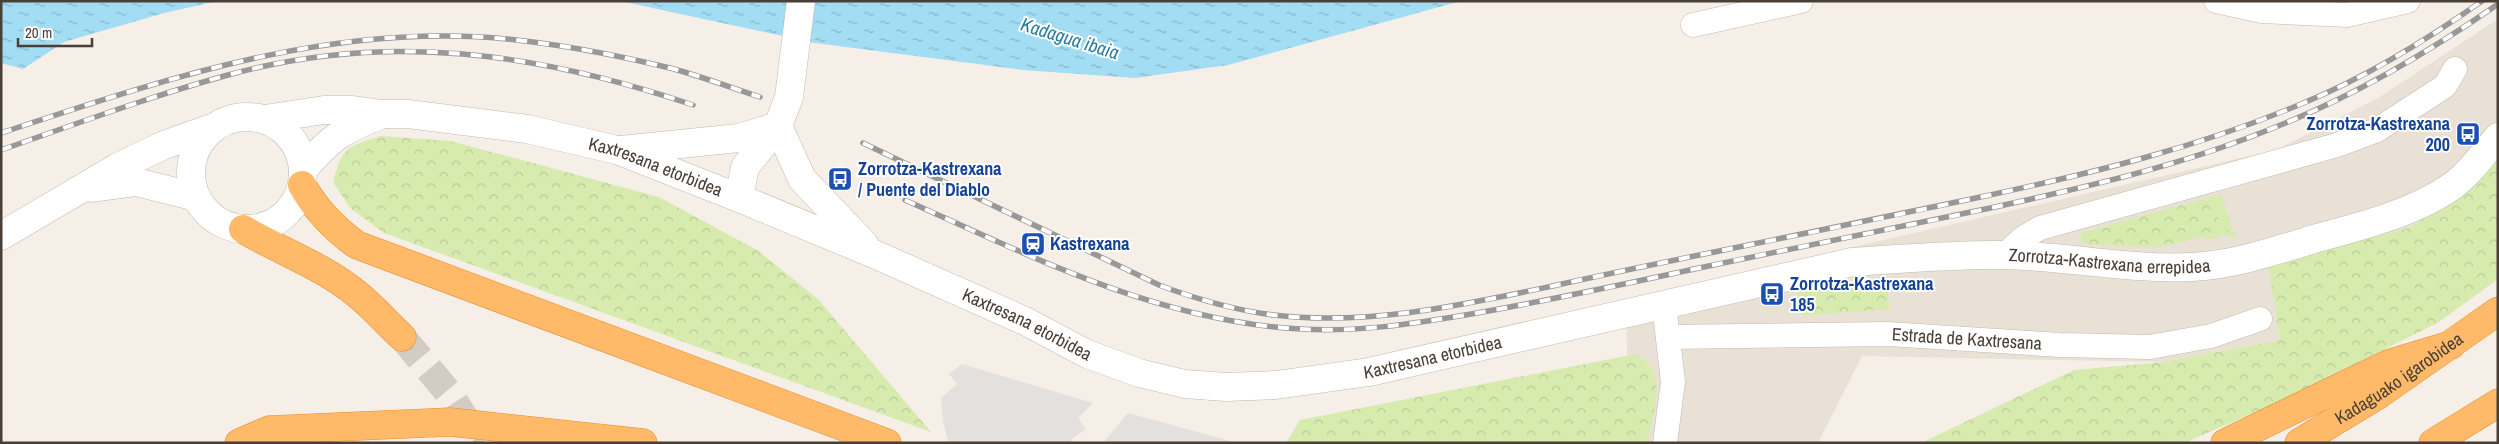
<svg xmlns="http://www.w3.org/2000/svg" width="2499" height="444" viewBox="0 0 2499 444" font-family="'Archivo Narrow',sans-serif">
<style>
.residential{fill:#e9e1d6}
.forest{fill:url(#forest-crowns)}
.garden{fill:#d7ebaf}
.parking{fill:#e3e0dd}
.water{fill:url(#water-ripples)}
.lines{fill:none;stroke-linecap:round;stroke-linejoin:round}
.motorway-tunnel{stroke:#d3ccc4;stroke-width:28;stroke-dasharray:28 14;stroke-linecap:butt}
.minor-casing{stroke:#c4b9ad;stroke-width:25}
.tertiary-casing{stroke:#c4b9ad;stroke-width:29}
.motorway-casing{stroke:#e58d32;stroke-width:29}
.minor{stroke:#fff;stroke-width:24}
.tertiary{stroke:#fff;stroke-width:28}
.motorway{stroke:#ffba69;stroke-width:28}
.rail-casing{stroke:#989898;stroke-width:5.5}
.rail{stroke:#fff;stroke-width:4;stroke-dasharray:11;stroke-linecap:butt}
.labels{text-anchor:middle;stroke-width:4;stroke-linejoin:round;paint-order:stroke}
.transit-label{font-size:18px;font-weight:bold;fill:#164399;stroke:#fff;text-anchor:start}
.street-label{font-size:18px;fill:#493f36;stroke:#fff}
.water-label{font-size:19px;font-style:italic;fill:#267da1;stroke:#fff}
</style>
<defs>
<pattern id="forest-crowns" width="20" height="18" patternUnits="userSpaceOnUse" patternTransform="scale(1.25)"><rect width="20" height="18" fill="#d7ebaf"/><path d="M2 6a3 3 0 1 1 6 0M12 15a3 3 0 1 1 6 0" fill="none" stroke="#bacb97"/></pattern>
<pattern id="water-ripples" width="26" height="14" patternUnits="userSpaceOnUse" patternTransform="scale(1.25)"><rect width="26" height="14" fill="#a2ddf4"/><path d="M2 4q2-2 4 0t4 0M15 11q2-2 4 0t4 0" fill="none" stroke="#86b5c6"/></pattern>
</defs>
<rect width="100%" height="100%" fill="#f5efe8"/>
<path class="residential" d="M2498 19V156L2462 196 2408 228 2269 264 2280 340 2163 362 1862 356 1818 443H1629L1626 299 2276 150 2378 98Z"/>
<g class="forest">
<path d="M380 136 451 141 659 197 757 250 818 299 931 432 384 233 350 208 333 182C342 147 347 147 380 136Z"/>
<path d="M2498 156V279L2439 322 2279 402 2184 443H1921L2074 370 2163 362 2280 340 2268 264 2408 228 2462 196Z"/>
<path d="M2211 197 2222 228 2236 233 2237 237 2233 238 2225 235 2206 240 2205 236 2158 248 2083 244 2080 233Z"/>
<path d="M1886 276 1890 309 1802 316 1797 289Z"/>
<path d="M1636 354C1670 371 1653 413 1647 443H1286L1300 420Z"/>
</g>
<path class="garden" d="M2221 194 2234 234 2222 228 2211 197Z"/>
<g class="parking">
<path d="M962 364 1093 403 1078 418 1086 429 1072 439 1071 443H956L948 441 943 421 941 398 957 384 949 374Z"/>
<path d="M1128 413 1234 442 1236 443H1103Z"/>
</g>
<g class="water">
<path d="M1 1H218L164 13 64 42 23 69 1 63Z"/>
<path d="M620 1H1461L1228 65 1135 78 1023 70 815 43Z"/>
</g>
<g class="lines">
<path class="motorway-tunnel" d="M402 337 448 392 481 443"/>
<defs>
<g id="minor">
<path d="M2216 1 2262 11 2347 15 2408 1"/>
<path d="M1693 25 1801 1"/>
<path d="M2005 255 2023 238 2040 228 2337 145 2377 130 2445 86 2455 69"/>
<path d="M1664 304 1673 382 1665 443"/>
<path id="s1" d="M1668 337 1888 334 2060 345 2150 347 2211 336 2260 319"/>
</g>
<g id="tertiary">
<circle cx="247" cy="173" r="56"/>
<path id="s2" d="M265 119 324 110H353L382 114H408L527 129 617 150 739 198 874 254 1025 321 1087 354 1139 373 1185 384 1226 387 1276 385 1369 372 1852 262C1902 259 1953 254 2003 255 2066 256 2129 270 2192 267 2233 265 2275 251 2314 239 2360 226 2408 215 2448 189 2468 176 2482 155 2498 137"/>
<path d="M778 126 802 179 864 244"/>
<path d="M621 150 739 138 778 126"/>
<path d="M303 170C329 139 343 129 381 115"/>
<path d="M92 188 136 182 196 197"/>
<path d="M739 198 745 167 778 126 789 97 801 1"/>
<path d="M1 236 118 167 164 145 212 128"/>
</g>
<g id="motorway">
<path d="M302 185C316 210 333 228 357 245L887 443"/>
<path d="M243 229C280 251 323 266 357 294 373 307 387 323 402 337"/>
<path d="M239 443 269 430 450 422 643 443"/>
<path d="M2225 443 2388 364 2451 345"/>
<path id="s3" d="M2299 443 2381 393 2498 311"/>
<path d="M2433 443 2498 403"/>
</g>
</defs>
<use href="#minor" class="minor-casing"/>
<use href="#tertiary" class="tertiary-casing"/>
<use href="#motorway" class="motorway-casing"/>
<use href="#minor" class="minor"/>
<use href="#tertiary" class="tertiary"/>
<use href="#motorway" class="motorway"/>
<defs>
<g id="rail">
<path d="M1 133C171 77 343 18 525 41 575 47 625 57 674 69 703 77 732 88 760 97"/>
<path d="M863 143 1159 285C1196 299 1234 310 1273 315 1365 326 1458 306 1548 287 1607 274 1665 262 1724 250 1808 233 1892 216 1976 198 2089 174 2201 147 2308 101 2370 75 2428 39 2482 1"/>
<path d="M1 150C76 124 151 96 228 75 388 31 538 53 693 105"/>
<path d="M905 200C1028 255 1148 316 1285 328 1350 334 1413 324 1477 313 1551 300 1625 284 1699 268 1798 247 1897 228 1995 207 2091 186 2187 164 2278 126 2356 95 2429 52 2498 4"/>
</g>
</defs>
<use href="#rail" class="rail-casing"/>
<use href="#rail" class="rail"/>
</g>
<defs>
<symbol id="bus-square" viewBox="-11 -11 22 22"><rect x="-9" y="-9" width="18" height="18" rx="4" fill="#1a4fb4" stroke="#fff"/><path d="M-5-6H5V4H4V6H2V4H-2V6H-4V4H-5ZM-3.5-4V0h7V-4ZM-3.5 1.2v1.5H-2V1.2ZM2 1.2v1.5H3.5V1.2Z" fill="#fff"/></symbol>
<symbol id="station-square" viewBox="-11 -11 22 22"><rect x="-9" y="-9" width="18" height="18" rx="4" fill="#1a4fb4" stroke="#fff"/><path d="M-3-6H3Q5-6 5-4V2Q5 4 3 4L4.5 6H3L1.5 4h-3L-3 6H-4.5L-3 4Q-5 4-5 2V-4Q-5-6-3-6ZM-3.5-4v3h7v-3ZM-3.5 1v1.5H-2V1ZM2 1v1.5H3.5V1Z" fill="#fff"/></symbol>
</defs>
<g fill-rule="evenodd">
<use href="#bus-square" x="2454" y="120" width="28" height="28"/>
<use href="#bus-square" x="826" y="165" width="28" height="28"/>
<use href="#station-square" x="1019" y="230" width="28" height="28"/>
<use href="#bus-square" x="1758" y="280" width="28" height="28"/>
</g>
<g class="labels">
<g class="transit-label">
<text x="2450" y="130" text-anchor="end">Zorrotza-Kastrexana<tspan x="2450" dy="21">200</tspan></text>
<text x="858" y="175">Zorrotza-Kastrexana<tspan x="858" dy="21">/ Puente del Diablo</tspan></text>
<text x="1050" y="250">Kastrexana</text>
<text x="1790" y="290">Zorrotza-Kastrexana<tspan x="1790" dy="21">185</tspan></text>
</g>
<g class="street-label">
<text dy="6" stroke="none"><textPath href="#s2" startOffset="398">Kaxtresana etorbidea</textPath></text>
<text dy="6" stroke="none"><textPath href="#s2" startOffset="1910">Zorrotza-Kastrexana errepidea</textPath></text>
<text dy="6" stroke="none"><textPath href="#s2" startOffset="802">Kaxtresana etorbidea</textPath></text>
<text dy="6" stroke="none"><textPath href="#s1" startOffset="299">Estrada de Kaxtresana</textPath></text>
<text dy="6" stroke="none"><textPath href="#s2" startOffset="1222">Kaxtresana etorbidea</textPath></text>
<text dy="6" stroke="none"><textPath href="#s3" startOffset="119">Kadaguako igarobidea</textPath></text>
</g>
<g class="water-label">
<text transform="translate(1070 38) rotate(17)" y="7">Kadagua ibaia</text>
</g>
</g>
<rect width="2499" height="444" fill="none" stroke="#493f36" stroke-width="5"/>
<path d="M18 38v8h74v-8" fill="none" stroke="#493f36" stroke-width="2.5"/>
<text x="25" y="38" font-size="15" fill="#493f36" stroke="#ffffff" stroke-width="4" paint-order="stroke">20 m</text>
</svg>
